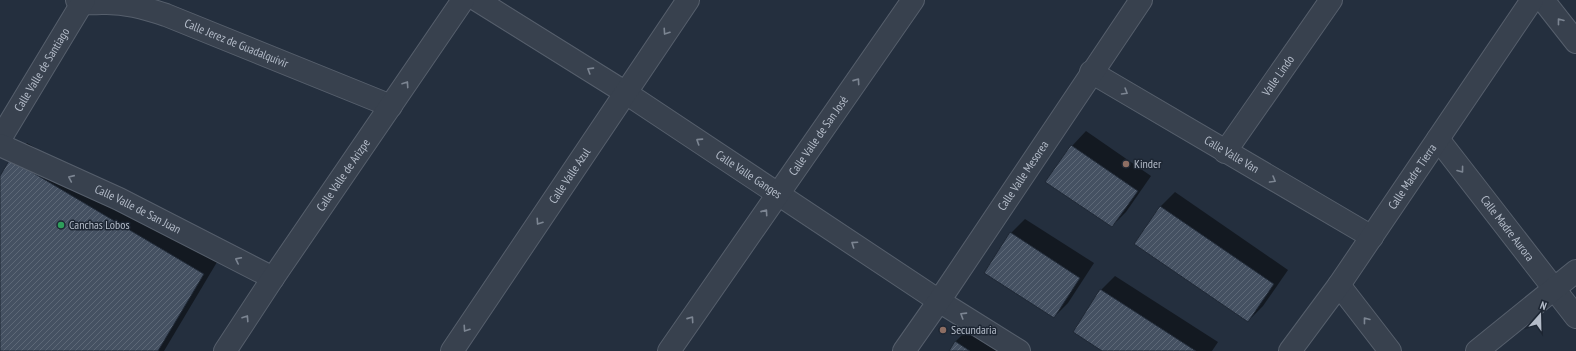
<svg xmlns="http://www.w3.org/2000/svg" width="1576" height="351" viewBox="0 0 1576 351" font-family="'PT Sans Narrow',sans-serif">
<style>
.shadow{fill:#0007}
.building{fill:url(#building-hatch);stroke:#1f2835}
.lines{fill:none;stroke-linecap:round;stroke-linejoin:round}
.minor-casing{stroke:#565f6c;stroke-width:24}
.tertiary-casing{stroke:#565f6c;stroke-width:24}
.minor{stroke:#38414e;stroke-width:22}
.tertiary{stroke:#38414e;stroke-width:22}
.oneway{stroke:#7c8592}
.education-dot{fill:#8d6e63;stroke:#1d2633;stroke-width:1.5}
.leisure-dot{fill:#2e9e5b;stroke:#1d2633;stroke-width:1.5}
.labels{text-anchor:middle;stroke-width:3;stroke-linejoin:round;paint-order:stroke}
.street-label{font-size:12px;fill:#b4bcc9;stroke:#1d2633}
.poi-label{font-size:12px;fill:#b4bcc9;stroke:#1d2633;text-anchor:start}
</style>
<defs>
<pattern id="building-hatch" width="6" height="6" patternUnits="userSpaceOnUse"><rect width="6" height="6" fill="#455162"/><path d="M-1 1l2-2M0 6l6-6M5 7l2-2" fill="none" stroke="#5d6877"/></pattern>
</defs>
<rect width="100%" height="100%" fill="#242f3e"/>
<g class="shadow">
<path d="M1086 131 1151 176 1126 212 1112 226 1072 146Z"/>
<path d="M27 143 220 257 164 351H0V178L11 160Z"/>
<path d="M1175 192 1288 270 1263 306 1248 321 1160 207Z"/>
<path d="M1025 219 1094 263 1068 303 1054 317 1011 233Z"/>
<path d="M1115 276 1218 342 1212 351H1104L1101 290Z"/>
<path d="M970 327 1006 351H950L956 341Z"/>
</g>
<g class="building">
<path d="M1071 145 1138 191 1112 227 1045 182Z"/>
<path d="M10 159 204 274 158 351H0V176Z"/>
<path d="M1160 206 1274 284 1248 322 1134 244Z"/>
<path d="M1010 232 1080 278 1054 318 984 273Z"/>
<path d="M1100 289 1196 351H1102L1073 332Z"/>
<path d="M955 341 970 351H949Z"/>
</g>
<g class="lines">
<defs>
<g id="minor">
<path id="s1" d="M77 0C84 5 93 3 102 3 124 2 145 8 166 15L391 106"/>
<path id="s2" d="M477 0 626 93 939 301 1019 351"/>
<path d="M1543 0 1576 42"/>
<path id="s3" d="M1091 72 1372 237"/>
<path id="s4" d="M0 139 84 0"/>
<path id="s5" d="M1438 139 1576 317"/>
<path id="s6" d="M0 145 119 199 273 278"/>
<path id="s7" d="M1225 152 1331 0"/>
<path d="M1339 285 1390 351"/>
<path id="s8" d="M225 351 273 278 463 0"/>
<path id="s9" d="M452 351 688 0"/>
<path id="s10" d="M669 351 913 0"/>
<path id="s11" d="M904 351 939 301 1141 0"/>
<path d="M1477 351 1576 271"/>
</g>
<g id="tertiary">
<path id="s12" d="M1290 351 1339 285 1532 0"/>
</g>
</defs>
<use href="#minor" class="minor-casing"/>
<use href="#tertiary" class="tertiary-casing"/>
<use href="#minor" class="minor"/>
<use href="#tertiary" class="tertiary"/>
</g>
<defs><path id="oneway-chevron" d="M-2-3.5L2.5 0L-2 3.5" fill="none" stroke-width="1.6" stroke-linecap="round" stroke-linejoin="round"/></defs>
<g class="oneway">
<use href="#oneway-chevron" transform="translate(1560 21) rotate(-128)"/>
<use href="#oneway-chevron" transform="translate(666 32) rotate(124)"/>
<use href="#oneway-chevron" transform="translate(590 70) rotate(-148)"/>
<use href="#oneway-chevron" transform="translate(857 81) rotate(-55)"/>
<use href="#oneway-chevron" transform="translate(406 84) rotate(-56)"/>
<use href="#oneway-chevron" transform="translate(1125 92) rotate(31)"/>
<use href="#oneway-chevron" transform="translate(699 141) rotate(-147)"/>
<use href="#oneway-chevron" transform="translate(1461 170) rotate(53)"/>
<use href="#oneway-chevron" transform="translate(71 178) rotate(-156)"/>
<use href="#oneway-chevron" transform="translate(1273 180) rotate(30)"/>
<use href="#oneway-chevron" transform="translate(765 212) rotate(-55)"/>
<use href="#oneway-chevron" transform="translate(539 222) rotate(124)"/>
<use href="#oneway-chevron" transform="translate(854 244) rotate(-146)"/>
<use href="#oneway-chevron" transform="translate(238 260) rotate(-153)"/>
<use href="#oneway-chevron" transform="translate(963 315) rotate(-148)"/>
<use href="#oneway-chevron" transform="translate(246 318) rotate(-57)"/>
<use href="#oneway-chevron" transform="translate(691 319) rotate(-55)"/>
<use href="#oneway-chevron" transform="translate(1366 320) rotate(-128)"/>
<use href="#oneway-chevron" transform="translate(466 329) rotate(124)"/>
</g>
<g class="education-dot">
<circle cx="1126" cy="164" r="4"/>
<circle cx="943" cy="330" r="4"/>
</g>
<circle class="leisure-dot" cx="61" cy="225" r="4"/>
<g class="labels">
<g class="street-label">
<text dy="4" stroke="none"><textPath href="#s1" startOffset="167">Calle Jerez de Guadalquivir</textPath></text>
<text dy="4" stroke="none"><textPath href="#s4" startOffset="81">Calle Valle de Santiago</textPath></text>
<text dy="4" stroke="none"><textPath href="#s7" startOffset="93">Valle Lindo</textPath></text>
<text dy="4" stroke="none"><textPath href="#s10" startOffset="262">Calle Valle de San José</textPath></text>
<text dy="4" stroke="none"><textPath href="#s3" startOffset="163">Calle Valle Van</textPath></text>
<text dy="4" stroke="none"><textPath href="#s2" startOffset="323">Calle Valle Ganges</textPath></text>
<text dy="4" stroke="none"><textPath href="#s8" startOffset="212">Calle Valle de Arizpe</textPath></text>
<text dy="4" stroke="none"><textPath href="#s9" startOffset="211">Calle Valle Azul</textPath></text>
<text dy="4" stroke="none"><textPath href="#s11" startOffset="212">Calle Valle Mesorea</textPath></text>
<text dy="4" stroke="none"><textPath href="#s12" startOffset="213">Calle Madre Tierra</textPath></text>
<text dy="4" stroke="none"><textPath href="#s6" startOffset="152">Calle Valle de San Juan</textPath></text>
<text dy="4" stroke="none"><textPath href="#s5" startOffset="113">Calle Madre Aurora</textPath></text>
</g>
<g class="poi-label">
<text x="1134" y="168">Kinder</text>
<text x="69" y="229">Canchas Lobos</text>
<text x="951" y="334">Secundaria</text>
</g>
</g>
<g transform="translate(1540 315) rotate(20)" stroke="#1d2633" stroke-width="3" paint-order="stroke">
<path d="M0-3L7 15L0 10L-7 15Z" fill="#b4bcc9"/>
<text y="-6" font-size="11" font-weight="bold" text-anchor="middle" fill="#b4bcc9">N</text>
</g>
</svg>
